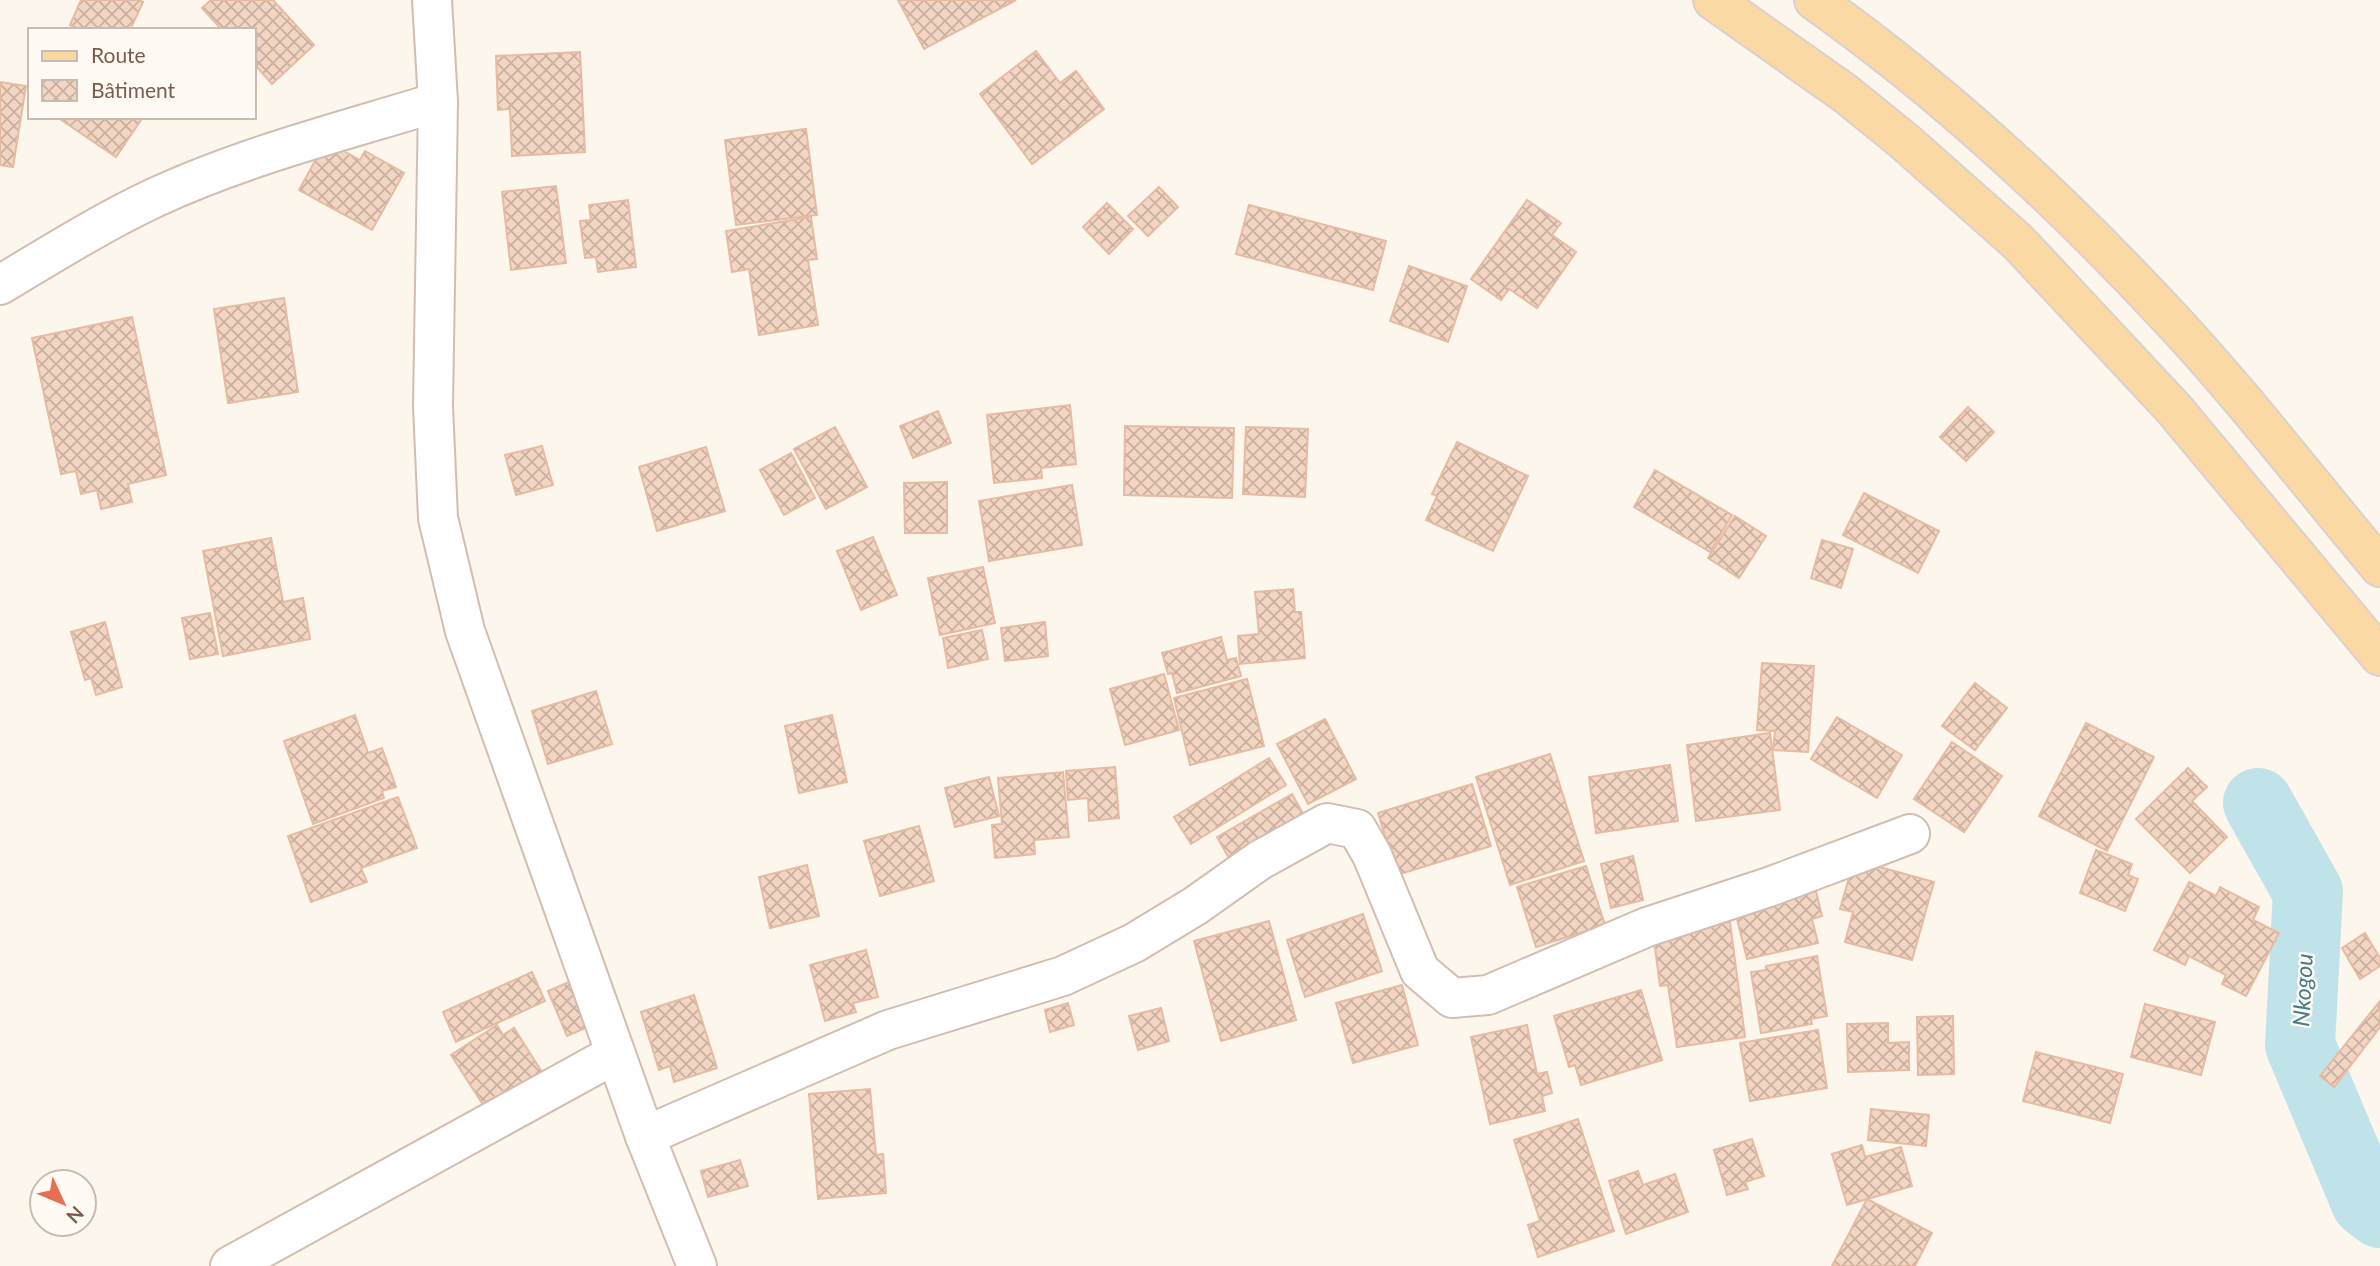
<svg xmlns="http://www.w3.org/2000/svg" width="2380" height="1266" viewBox="0 0 2380 1266" font-family="Lato,sans-serif">
<style>
.lines{fill:none;stroke-linecap:round;stroke-linejoin:round}
.river{stroke:#bfe3e8;stroke-width:70}
.building{fill:url(#building-cross-hatch);stroke:#e6bba3;stroke-width:2}
.minor-casing{stroke:#d1beb0;stroke-width:42}
.major-casing{stroke:#dad1cd;stroke-width:42}
.minor{stroke:#fff;stroke-width:38}
.major{stroke:#fbd9a5;stroke-width:38}
.labels{text-anchor:middle;stroke-width:5;stroke-linejoin:round;paint-order:stroke}
.water-label{font-size:23px;font-style:italic;fill:#437c86;stroke:#fffaf3}
</style>
<defs>
<pattern id="building-cross-hatch" width="8" height="8" patternUnits="userSpaceOnUse" patternTransform="scale(1.75)"><rect width="8" height="8" fill="#f3d5c3"/><path d="M0 0l8 8M0 8l8-8" fill="none" stroke="#cab0a1"/></pattern>
</defs>
<rect width="100%" height="100%" fill="#fdf6ec"/>
<g class="lines">
<path class="river" d="M2258 803 2308 892 2300 1045 2366 1202 2380 1213"/>
</g>
<g class="building">
<path d="M81 0H139L143 2 130 30H81L70 25Z"/>
<path d="M211 0H273L314 45 272 84 254 64V30H222L202 8Z"/>
<path d="M898 0H1016L924 49Z"/>
<path d="M1036 51 1060 83 1076 71 1104 109 1032 164 980 94Z"/>
<path d="M580 52 585 152 512 156 510 109 498 110 496 56Z"/>
<path d="M0 82 26 86 13 167 0 165Z"/>
<path d="M57 117H143L116 157Z"/>
<path d="M806 129 817 215 736 225 725 140Z"/>
<path d="M326 141 360 160 365 151 404 173 372 230 299 190Z"/>
<path d="M556 186 566 263 511 270 502 192Z"/>
<path d="M1159 187 1178 207 1148 236 1128 216Z"/>
<path d="M628 200 636 267 598 272 596 257 585 258 580 221 591 220 589 205Z"/>
<path d="M1527 200 1561 223 1552 235 1576 252 1537 308 1509 289 1501 300 1471 279Z"/>
<path d="M1107 203 1133 229 1109 254 1083 227Z"/>
<path d="M1249 205 1386 241 1373 290 1236 254Z"/>
<path d="M811 217 817 259 808 260 818 325 759 335 749 269 732 272 726 231Z"/>
<path d="M1409 266 1467 286 1448 342 1390 321Z"/>
<path d="M284 298 298 392 228 403 214 309Z"/>
<path d="M132 317 166 475 128 484 132 502 101 509 97 490 81 494 76 471 61 474 32 338Z"/>
<path d="M1070 405 1076 464 1041 468 1042 478 994 483 987 415Z"/>
<path d="M1968 407 1994 432 1966 461 1940 437Z"/>
<path d="M938 411 951 443 913 458 900 426Z"/>
<path d="M1125 426 1234 428 1232 498 1124 495Z"/>
<path d="M835 427 867 487 826 509 794 449Z"/>
<path d="M1246 427 1308 429 1305 497 1243 494Z"/>
<path d="M1457 442 1528 476 1493 551 1426 520 1437 496 1432 494Z"/>
<path d="M542 446 553 485 516 495 505 455Z"/>
<path d="M706 447 725 511 657 531 639 467Z"/>
<path d="M791 453 815 498 784 515 760 470Z"/>
<path d="M1655 470 1732 515 1710 552 1634 507Z"/>
<path d="M947 482V533H905L904 483Z"/>
<path d="M1072 485 1082 545 989 561 979 501Z"/>
<path d="M1864 493 1939 531 1918 573 1843 535Z"/>
<path d="M1735 516 1766 536 1739 578 1708 558Z"/>
<path d="M873 537 897 595 861 610 837 551Z"/>
<path d="M271 538 283 602 303 598 310 639 223 656 203 551Z"/>
<path d="M1822 540 1853 549 1841 588 1811 578Z"/>
<path d="M983 567 995 623 940 635 928 578Z"/>
<path d="M1293 589 1295 612H1301L1305 658 1240 664 1238 636 1259 634 1255 592Z"/>
<path d="M210 613 218 654 190 659 182 618Z"/>
<path d="M105 622 122 687 96 695 91 678 85 680 71 632Z"/>
<path d="M1045 622 1048 656 1005 661 1001 628Z"/>
<path d="M982 630 988 659 948 668 943 638Z"/>
<path d="M1221 637 1227 660 1236 658 1241 676 1177 693 1172 673 1168 674 1162 653Z"/>
<path d="M1762 663 1814 666 1808 752 1773 750 1775 731 1757 730Z"/>
<path d="M1164 674 1179 730 1125 745 1110 689Z"/>
<path d="M1247 679 1264 746 1190 765 1174 698Z"/>
<path d="M1975 683 2007 708 1975 750 1942 726Z"/>
<path d="M596 691 612 744 548 764 532 711Z"/>
<path d="M355 715 368 753 382 748 396 787 382 791 384 798 313 824 284 741Z"/>
<path d="M832 715 847 782 799 793 785 726Z"/>
<path d="M1837 717 1902 755 1877 798 1811 759Z"/>
<path d="M1325 719 1356 779 1308 804 1277 744Z"/>
<path d="M2086 723 2154 757 2107 851 2039 816Z"/>
<path d="M1770 733 1780 810 1696 821 1687 745Z"/>
<path d="M1952 742 2002 776 1964 832 1914 799Z"/>
<path d="M1550 754 1584 861 1510 885 1476 777Z"/>
<path d="M1269 758 1286 785 1191 844 1174 817Z"/>
<path d="M1670 765 1678 821 1596 833 1589 777Z"/>
<path d="M1115 767 1119 818 1089 821 1088 798 1068 800 1066 771Z"/>
<path d="M2188 768 2207 787 2192 801 2227 837 2190 873 2136 819Z"/>
<path d="M1063 772 1069 837 1034 840 1035 854 995 858 992 825 1002 824 998 778Z"/>
<path d="M989 777 999 816 955 827 945 788Z"/>
<path d="M1472 784 1491 846 1397 875 1378 813Z"/>
<path d="M1292 794 1305 817 1230 860 1217 837Z"/>
<path d="M398 797 417 848 361 868 367 882 311 902 288 836Z"/>
<path d="M919 826 934 881 880 896 864 841Z"/>
<path d="M2096 850 2132 864 2128 875 2138 879 2125 911 2080 893Z"/>
<path d="M1633 856 1643 900 1611 908 1601 864Z"/>
<path d="M1854 860 1934 882 1912 960 1845 942 1853 912 1840 909Z"/>
<path d="M807 865 819 916 770 928 759 877Z"/>
<path d="M1586 866 1605 925 1536 947 1517 887Z"/>
<path d="M2189 882 2216 896 2220 887 2259 907 2253 920 2279 933 2246 996 2222 984 2226 975 2189 956 2185 965 2154 950Z"/>
<path d="M1816 891 1822 916 1812 919 1818 943 1747 959 1735 911Z"/>
<path d="M1363 914 1382 971 1305 997 1287 940Z"/>
<path d="M1269 921 1296 1020 1221 1041 1194 941Z"/>
<path d="M1730 922 1745 1037 1677 1047 1668 985 1660 986 1653 933Z"/>
<path d="M2365 933 2380 958V966L2360 979 2342 948Z"/>
<path d="M866 950 878 997 853 1003 856 1012 825 1021 810 965Z"/>
<path d="M1817 956 1827 1016 1811 1019 1812 1024 1761 1033 1751 972 1766 970V966Z"/>
<path d="M532 972 545 1001 456 1042 443 1012Z"/>
<path d="M576 979 595 1024 567 1036 548 991Z"/>
<path d="M1402 985 1418 1045 1353 1063 1336 1003Z"/>
<path d="M1641 990 1662 1060 1581 1085 1575 1065 1569 1067 1554 1016Z"/>
<path d="M694 995 717 1068 674 1082 670 1066 659 1070 641 1012Z"/>
<path d="M2380 1001V1027L2334 1087 2320 1076Z"/>
<path d="M1068 1003 1074 1025 1050 1032 1045 1010Z"/>
<path d="M2145 1004 2215 1022 2201 1075 2131 1057Z"/>
<path d="M1161 1008 1169 1041 1138 1050 1129 1016Z"/>
<path d="M1953 1016 1954 1074 1918 1075 1917 1017Z"/>
<path d="M1888 1023V1043L1909 1042V1070L1848 1072 1847 1024Z"/>
<path d="M497 1025 503 1035 514 1028 547 1080 491 1117 451 1055Z"/>
<path d="M1527 1025 1537 1074 1547 1072 1552 1093 1542 1096 1545 1111 1490 1124 1471 1037Z"/>
<path d="M1818 1030 1827 1088 1750 1101 1740 1043Z"/>
<path d="M2036 1052 2123 1074 2110 1123 2023 1101Z"/>
<path d="M870 1089 876 1155 883 1154 886 1193 818 1199 809 1094Z"/>
<path d="M1871 1109 1929 1115 1926 1146 1868 1140Z"/>
<path d="M1578 1119 1614 1231 1538 1257 1528 1225 1540 1221 1514 1140Z"/>
<path d="M1752 1139 1764 1176 1745 1182 1748 1189 1727 1195 1714 1150Z"/>
<path d="M1862 1145 1865 1157 1901 1147 1912 1186 1847 1205 1832 1154Z"/>
<path d="M740 1160 748 1186 708 1197 701 1171Z"/>
<path d="M1638 1171 1643 1185 1675 1174 1688 1212 1626 1234 1609 1181Z"/>
<path d="M1867 1199 1932 1233 1915 1266H1832Z"/>
</g>
<g class="lines">
<defs>
<g id="minor">
<path d="M432 0 438 102 433 406 438 518 465 631 645 1136 697 1266"/>
<path d="M0 285C50 255 101 223 154 198 244 156 344 131 438 102"/>
<path d="M645 1136 888 1030 1063 976 1134 943 1195 906 1260 860 1327 823 1357 829 1372 855 1420 971 1452 998 1488 995 1647 927 1769 887 1910 834"/>
<path d="M230 1266 615 1054"/>
</g>
<g id="major">
<path d="M1713 0 1846 94 1904 141 2018 242 2174 409 2380 656"/>
<path d="M1814 0C1943 91 2061 201 2169 317 2243 396 2310 484 2380 567"/>
</g>
</defs>
<use href="#minor" class="minor-casing"/>
<use href="#major" class="major-casing"/>
<use href="#minor" class="minor"/>
<use href="#major" class="major"/>
</g>
<g class="labels">
<g class="water-label">
<text transform="translate(2303 990) rotate(-87)" y="8">Nkogou</text>
</g>
</g>
<rect x="28" y="28" width="228" height="91" fill="#fffaf3" stroke="#cabbb1" stroke-width="2"/>
<rect x="42" y="51" width="35" height="10" fill="#fbd9a5" stroke="#cabbb1" stroke-width="2"/>
<text x="91" y="63" font-size="21" fill="#7a5c4d">Route</text>
<rect x="42" y="80" width="35" height="21" fill="url(#building-cross-hatch)" stroke="#cabbb1" stroke-width="2"/>
<text x="91" y="98" font-size="21" fill="#7a5c4d">Bâtiment</text>
<g transform="translate(63 1203) rotate(134)"><circle r="33" fill="#fffaf3" stroke="#cabbb1" stroke-width="2"/>
<path d="M0-5L12 26L0 18L-12 26Z" fill="#e76f51"/>
<text y="-10" font-size="19" font-weight="bold" text-anchor="middle" fill="#7a5c4d">N</text>
</g>
</svg>
